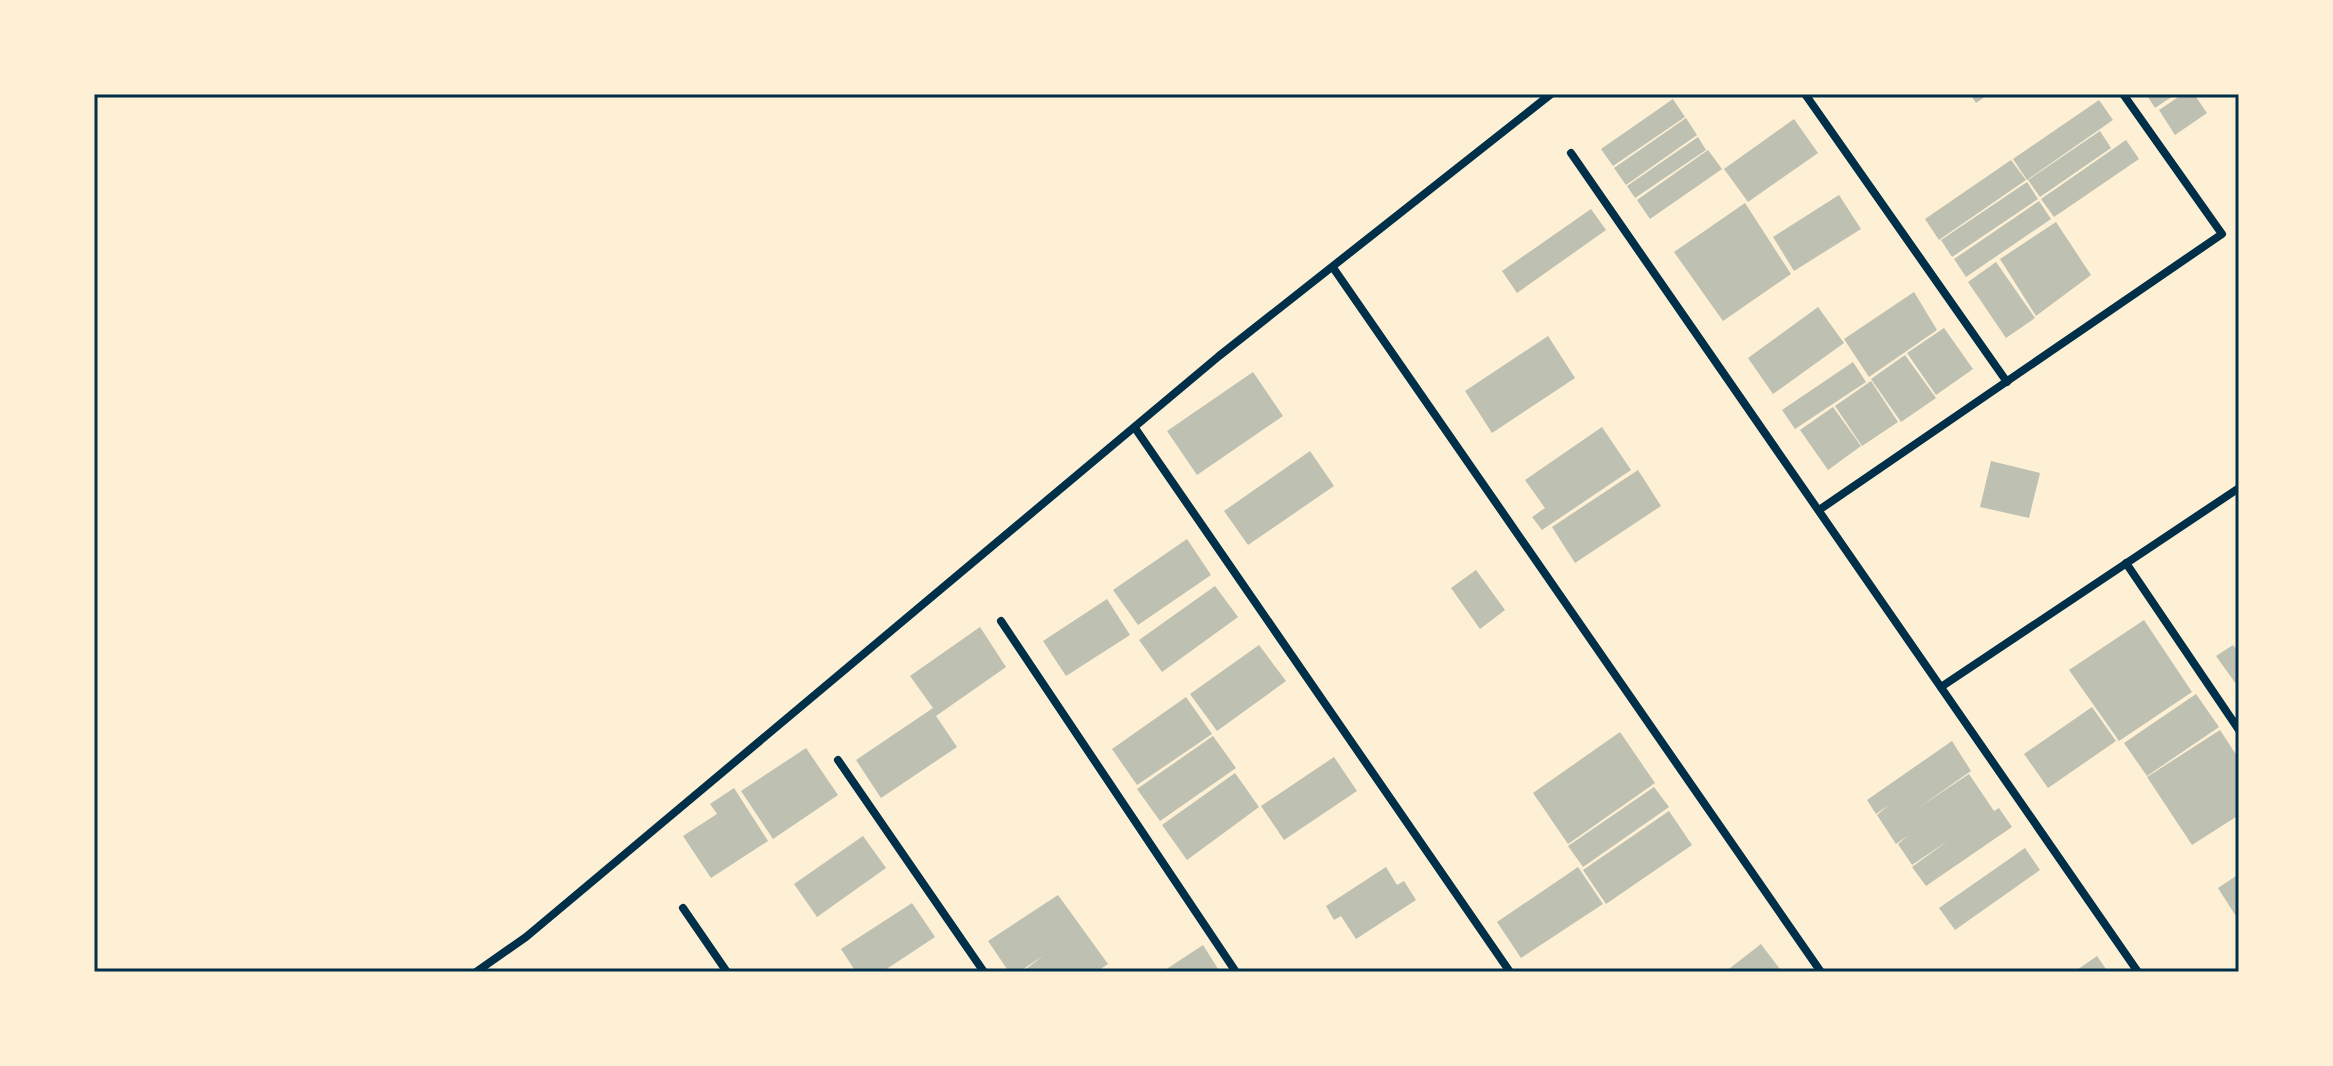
<svg xmlns="http://www.w3.org/2000/svg" width="2333" height="1066" viewBox="0 0 2333 1066" font-family="'Source Serif 4',serif">
<style>
.building{fill:#bec0b2}
.lines{fill:none;stroke-linecap:round;stroke-linejoin:round}
.minor{stroke:#003049;stroke-width:8}
.neatline{fill:none;stroke:#003049;stroke-width:3}
</style>
<rect width="100%" height="100%" fill="#fdf0d5"/>
<g class="building">
<path d="M1970 94H1989L1976 103Z"/>
<path d="M2146 94H2176L2155 108Z"/>
<path d="M2183 94H2194L2207 113 2175 135 2159 110Z"/>
<path d="M1673 99 1685 117 1613 166 1601 149Z"/>
<path d="M2099 100 2113 120 2027 180 2013 159Z"/>
<path d="M1686 118 1697 135 1626 185 1614 168Z"/>
<path d="M1794 119 1818 153 1748 202 1724 169Z"/>
<path d="M2100 131 2111 148 2040 197 2028 180Z"/>
<path d="M1698 137 1706 150 1635 198 1627 186Z"/>
<path d="M2126 140 2139 159 2054 217 2041 199Z"/>
<path d="M1708 150 1722 169 1650 219 1637 200Z"/>
<path d="M2011 160 2026 180 1939 240 1925 219Z"/>
<path d="M2027 182 2038 199 1952 257 1941 240Z"/>
<path d="M1839 195 1861 229 1794 271 1773 237Z"/>
<path d="M2039 201 2051 219 1966 277 1954 259Z"/>
<path d="M1745 203 1791 274 1723 321 1674 252Z"/>
<path d="M1591 209 1606 230 1517 293 1502 271Z"/>
<path d="M2056 222 2091 275 2036 316 2000 259Z"/>
<path d="M1996 262 2035 318 2006 338 1968 282Z"/>
<path d="M1914 292 1937 330 1869 377 1844 339Z"/>
<path d="M1818 307 1844 343 1773 394 1748 358Z"/>
<path d="M1944 328 1973 369 1936 395 1907 353Z"/>
<path d="M1548 336 1575 378 1492 433 1465 391Z"/>
<path d="M1905 355 1936 398 1901 422 1871 379Z"/>
<path d="M1853 362 1866 382 1795 429 1782 410Z"/>
<path d="M1253 372 1283 416 1197 475 1167 431Z"/>
<path d="M1871 381 1898 422 1862 446 1835 406Z"/>
<path d="M1833 407 1861 446 1828 470 1800 430Z"/>
<path d="M1602 427 1631 470 1542 530 1532 517 1545 508 1525 480Z"/>
<path d="M1310 451 1334 486 1248 545 1224 511Z"/>
<path d="M1991 461 2040 473 2029 518 1980 507Z"/>
<path d="M1638 470 1661 506 1575 563 1552 527Z"/>
<path d="M1187 539 1211 575 1138 625 1113 590Z"/>
<path d="M1476 570 1505 610 1480 629 1451 588Z"/>
<path d="M1215 586 1238 617 1162 672 1139 640Z"/>
<path d="M1107 599 1130 635 1066 676 1043 641Z"/>
<path d="M2144 620 2192 692 2119 741 2069 670Z"/>
<path d="M980 627 1006 667 936 716 957 747 881 798 856 760 933 708 910 676Z"/>
<path d="M1259 645 1286 681 1217 731 1190 694Z"/>
<path d="M2233 645 2239 653 2236 684 2216 656Z"/>
<path d="M2196 694 2219 727 2147 776 2124 743Z"/>
<path d="M1186 697 1212 734 1137 785 1112 749Z"/>
<path d="M2092 707 2116 741 2048 788 2024 754Z"/>
<path d="M2220 730 2239 759V815L2192 845 2147 777Z"/>
<path d="M1620 732 1655 783 1568 844 1533 793Z"/>
<path d="M1213 736 1236 768 1160 821 1137 789Z"/>
<path d="M1952 741 1971 771 1918 808 1969 774 1994 811 1999 808 2012 827 1926 886 1912 867 1949 840 1912 865 1898 844 1909 835 1896 844 1877 815 1889 805 1876 814 1867 800Z"/>
<path d="M806 748 838 795 773 839 741 791Z"/>
<path d="M1334 757 1357 791 1284 840 1261 806Z"/>
<path d="M1235 773 1259 807 1187 860 1162 825Z"/>
<path d="M1654 787 1669 807 1583 867 1568 846Z"/>
<path d="M734 788 768 841 711 878 683 836 717 814 710 804Z"/>
<path d="M1669 811 1692 845 1606 904 1583 870Z"/>
<path d="M863 836 886 868 817 917 794 884Z"/>
<path d="M2025 848 2040 870 1955 930 1939 908Z"/>
<path d="M1386 867 1397 885 1404 881 1416 900 1356 939 1341 916 1334 920 1326 906Z"/>
<path d="M1578 867 1603 904 1521 958 1497 922Z"/>
<path d="M2239 874V921L2218 888Z"/>
<path d="M1058 895 1108 964 1096 972H1022L1044 955 1019 972H1009L988 941Z"/>
<path d="M912 903 935 937 882 972H856L841 949Z"/>
<path d="M1761 944 1782 972H1725Z"/>
<path d="M1203 945 1220 972H1162Z"/>
<path d="M2097 956 2108 972H2074Z"/>
</g>
<g class="lines">
<g class="minor">
<path d="M1805 94 2007 382"/>
<path d="M1571 153 2138 972"/>
<path d="M1334 269 1821 972"/>
<path d="M1135 428 1510 972"/>
<path d="M1819 510 2222 234 2123 94"/>
<path d="M2126 563 2239 730"/>
<path d="M1001 621 1236 972"/>
<path d="M1941 687 2239 488"/>
<path d="M838 760 984 972"/>
<path d="M683 908 727 972"/>
<path d="M476 972 526 937 1219 356 1551 94"/>
</g>
</g>
<rect width="2333" height="1066" fill="none" stroke="#fdf0d5" stroke-width="192"/>
<rect x="96" y="96" width="2141" height="874" class="neatline"/>
</svg>
